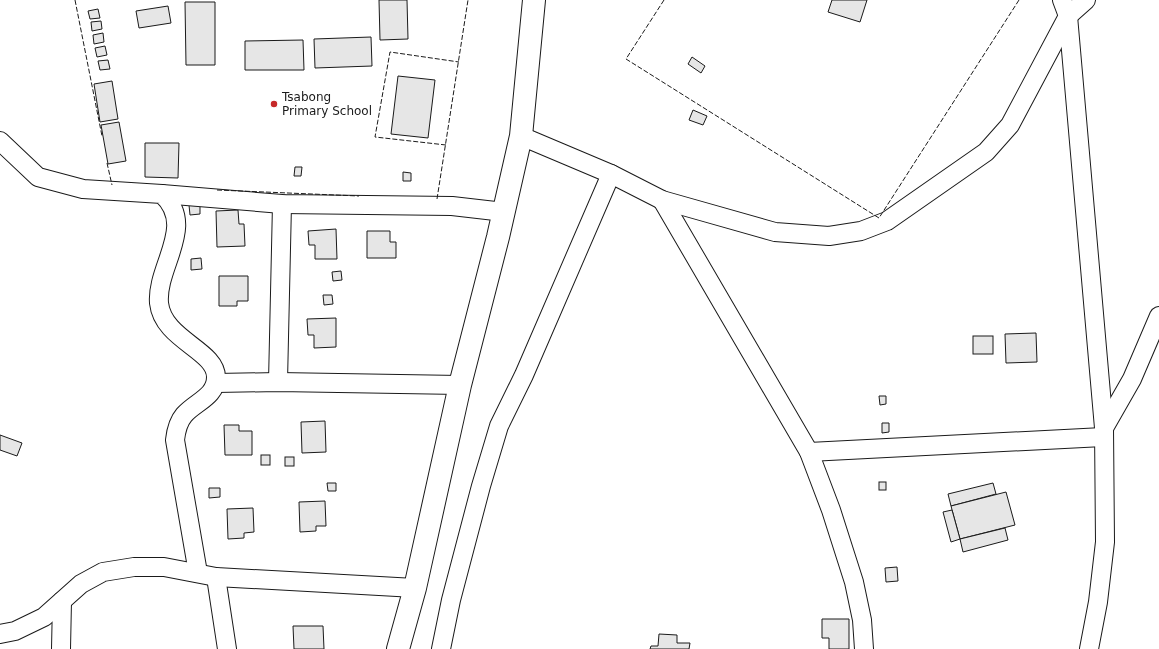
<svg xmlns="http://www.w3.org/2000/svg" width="1159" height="649" viewBox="0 0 1159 649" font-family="'DejaVu Sans',sans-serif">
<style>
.building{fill:#e6e6e6;stroke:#1a1a1a}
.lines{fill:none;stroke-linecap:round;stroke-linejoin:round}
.street-casing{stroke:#1a1a1a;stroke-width:20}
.secondary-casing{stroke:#1a1a1a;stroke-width:24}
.street{stroke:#fff;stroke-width:18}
.secondary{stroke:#fff;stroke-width:22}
.fence{stroke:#1a1a1a;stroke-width:1;stroke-dasharray:5 2;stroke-linecap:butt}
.poi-dot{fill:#c62828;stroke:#fff;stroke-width:1.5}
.labels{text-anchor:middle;stroke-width:3;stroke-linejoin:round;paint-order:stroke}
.poi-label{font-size:12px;fill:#1a1a1a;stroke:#fff;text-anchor:start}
</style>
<rect width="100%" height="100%" fill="#fff"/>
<g class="building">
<path d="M379 0H407L408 39 380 40Z"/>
<path d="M832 0H867L860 22 828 12Z"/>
<path d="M185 2H215V65H186Z"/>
<path d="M168 6 171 23 139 28 136 11Z"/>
<path d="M98 9 100 18 90 19 88 11Z"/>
<path d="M101 21 102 29 92 31 91 22Z"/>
<path d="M103 33 104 42 94 44 93 35Z"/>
<path d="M371 37 372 66 315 68 314 39Z"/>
<path d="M303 40 304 70H245V41Z"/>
<path d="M105 46 107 55 97 57 95 48Z"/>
<path d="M692 57 705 66 701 73 688 64Z"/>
<path d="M108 60 110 69 100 70 98 61Z"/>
<path d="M398 76 435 80 428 138 391 134Z"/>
<path d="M112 81 118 119 100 122 94 84Z"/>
<path d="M693 110 707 116 703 125 689 120Z"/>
<path d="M119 122 126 161 108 164 101 125Z"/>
<path d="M145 143H179L178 178 145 177Z"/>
<path d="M295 167H302L301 176H294Z"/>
<path d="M403 172 411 173V181H403Z"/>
<path d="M200 204V214L190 215 189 205Z"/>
<path d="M238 210 239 224H244L245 246 217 247 216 211Z"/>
<path d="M336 229 337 259H315V245H309L308 231Z"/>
<path d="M367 231H390V242H396V258H367Z"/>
<path d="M201 258 202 269 191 270V259Z"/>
<path d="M341 271 342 280 333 281 332 272Z"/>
<path d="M219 276H248V301H237V306H219Z"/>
<path d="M323 295H332L333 304 324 305Z"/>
<path d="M336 318V347L314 348V335H308L307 319Z"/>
<path d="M1036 333 1037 362 1006 363 1005 334Z"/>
<rect x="973" y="336" width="20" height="18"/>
<path d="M879 396H886V404L880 405Z"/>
<path d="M325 421 326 452 302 453 301 422Z"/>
<path d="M882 423H889V432L882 433Z"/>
<path d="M224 425H239V431H252V455H225Z"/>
<path d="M0 435 22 443 17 456 0 450Z"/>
<rect x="261" y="455" width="9" height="10"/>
<rect x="285" y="457" width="9" height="9"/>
<rect x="879" y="482" width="7" height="8"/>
<path d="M327 483H336V491H328Z"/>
<path d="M993 483 996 494 951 506 948 494Z"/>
<path d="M209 488H220V497L209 498Z"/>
<path d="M1006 492 1015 525 960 539 951 506Z"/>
<path d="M325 501 326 526H316V531L300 532 299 502Z"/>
<path d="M253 508 254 532 244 533V538L228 539 227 509Z"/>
<path d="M952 510 960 539 951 542 943 512Z"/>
<path d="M1005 528 1008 540 963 552 960 539Z"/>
<path d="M897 567 898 581 886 582 885 568Z"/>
<path d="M822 619H849V649H829V638H822Z"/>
<path d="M293 626H323L324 649H294Z"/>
<path d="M659 634 677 635V643H690L689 649H650L651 646H658Z"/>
</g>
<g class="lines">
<defs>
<g id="street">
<path d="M1062 0 1068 16 1104 428 1105 542 1098 602 1089 649"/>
<path d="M521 136 611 174 662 200 775 232 829 236 861 231 887 221 986 152 1010 125 1068 16 1086 0"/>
<path d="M0 141 38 177 83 189 162 194C197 226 156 266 159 303 163 340 216 350 216 377 216 397 195 402 184 415 178 422 176 431 175 440L198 573"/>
<path d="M162 194 282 204 452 206 504 212"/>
<path d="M662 200 809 452 831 510 854 582 862 620 864 649"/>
<path d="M278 382 282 204"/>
<path d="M216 383 278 382 460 385"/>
<path d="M1104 428 1132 379 1159 316"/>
<path d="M809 452 1103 437"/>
<path d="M216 577 227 649"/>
<path d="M0 634 15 631 44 617 81 584 103 572 134 567H164L216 577 415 588"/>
<path d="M61 649 62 601"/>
<path d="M441 649 451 600 481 486 499 426 524 375 611 174"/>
</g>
<path id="secondary" d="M398 649 415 588 460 385 498 237 521 136 534 0"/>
</defs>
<use href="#street" class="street-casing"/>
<use href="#secondary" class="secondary-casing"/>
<use href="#street" class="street"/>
<use href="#secondary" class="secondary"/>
<g class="fence">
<path d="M75 0 102 136"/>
<path d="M664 0 626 59 879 218 1019 0"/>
<path d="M446 145 375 137 390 52 459 62"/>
<path d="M107 163 112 185"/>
<path d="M217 190 359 196"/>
<path d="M437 199 468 0"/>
</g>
</g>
<circle class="poi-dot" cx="274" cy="104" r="4"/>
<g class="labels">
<g class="poi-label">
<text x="282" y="101">Tsabong<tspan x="282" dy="14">Primary School</tspan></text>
</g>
</g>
</svg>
